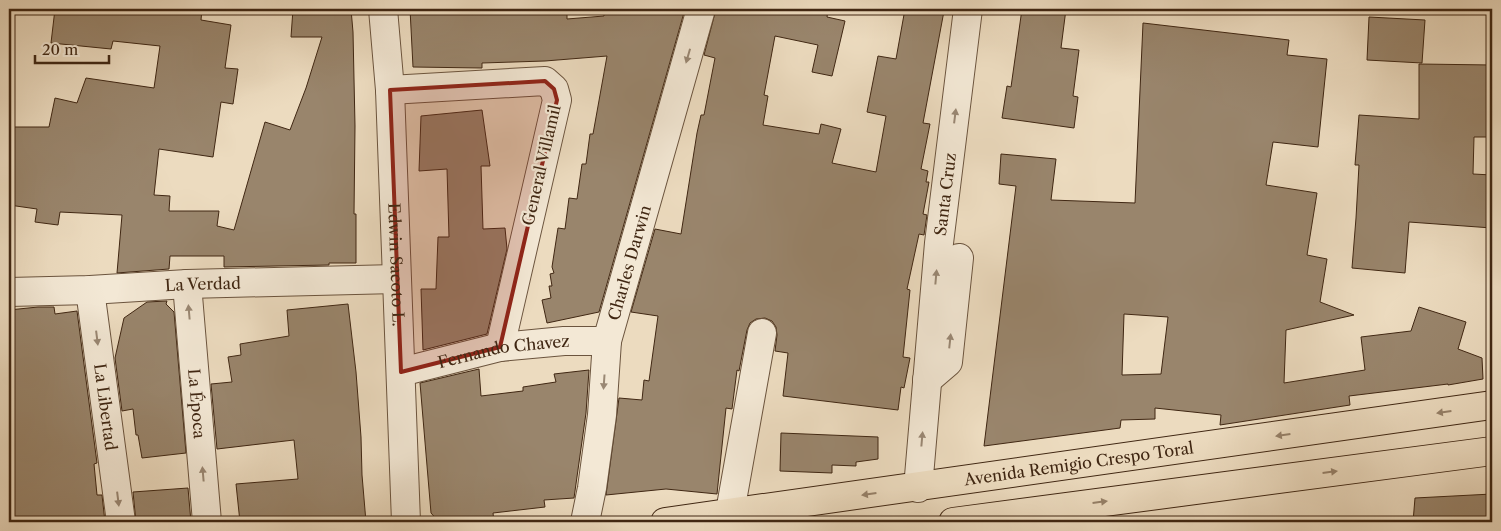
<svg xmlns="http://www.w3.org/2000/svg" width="1501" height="531" viewBox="0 0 1501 531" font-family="'Libre Caslon Text',serif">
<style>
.building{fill:#99856c;stroke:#402713;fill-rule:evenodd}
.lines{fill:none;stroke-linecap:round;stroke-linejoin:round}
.minor-casing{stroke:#6b543e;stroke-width:30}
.major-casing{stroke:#402713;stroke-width:30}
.minor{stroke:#f3e8d5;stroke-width:28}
.major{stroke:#ecdbbf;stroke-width:28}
.oneway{fill:#9a8874}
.oneway2{fill:#968169}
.marked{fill:#8f2418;fill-opacity:0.2;stroke:#8f2418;stroke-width:4;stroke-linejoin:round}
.labels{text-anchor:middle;stroke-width:4.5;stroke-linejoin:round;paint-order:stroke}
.street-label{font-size:16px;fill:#402713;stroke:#f3e8d5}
</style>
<rect width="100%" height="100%" fill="#ecdbbf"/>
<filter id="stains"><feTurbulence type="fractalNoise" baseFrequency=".004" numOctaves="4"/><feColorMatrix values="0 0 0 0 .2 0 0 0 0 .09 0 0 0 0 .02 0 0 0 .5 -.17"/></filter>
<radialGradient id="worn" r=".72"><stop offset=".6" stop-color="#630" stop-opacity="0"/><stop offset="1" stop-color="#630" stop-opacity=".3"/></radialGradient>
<g class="building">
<path d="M55 9H202L201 20 231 25 225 68 238 69 233 104 221 102 213 157 159 149 154 195 170 196 169 211H219L217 226 234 230 265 122 290 130 306 88 322 37H291L293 9H351L353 32 355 126 354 214H356V263H329V265L224 267V256H170L169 269 117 273 122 215 60 212 58 225 35 222 37 209 9 205V127H49L55 98 77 103 86 78 154 88 160 46 113 41 111 49 51 43Z"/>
<path d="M410 9H567V19L604 16V11L617 9H685L599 312 547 323 542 300 551 298 549 286H552L550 274 554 273 552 267 558 228 565 229 569 198 577 199 582 164H586L590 134H593L607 56 545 61 482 63V68L413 67Z"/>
<path d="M716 9H828L827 17 845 21 832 76 812 72 818 45 775 36 764 95 768 96 763 125 819 134 821 124 841 129 832 163 876 172 886 116 867 112 878 56 896 59 905 9H929L944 11 923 123 930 124 921 169 928 171 926 182H929L923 214 927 215 924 235 919 234 907 289 910 290 903 357 910 358 904 388 901 387 898 410 783 396 788 353 775 351 777 335 776 327 772 321 765 318 756 319 750 323 747 330 739 371 737 370 732 409 726 408 717 494 666 489 606 495 619 398 642 400 644 380 649 381 658 316 631 312 655 229 681 234 697 133 701 115H704L715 58 704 55Z"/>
<path d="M1022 9H1066L1061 48 1079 50 1073 96 1078 97 1074 128 1002 118 1007 86 1011 87Z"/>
<path d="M1369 17 1425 20 1422 63 1367 60Z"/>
<path d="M1143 23 1289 40 1287 55 1327 59 1318 147 1273 142 1266 185 1317 193 1307 255 1327 259 1320 302 1354 315 1286 330 1284 383 1365 370 1361 337 1411 331 1419 307 1466 322 1458 349 1482 358 1483 379 1448 385V384L1349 396 1350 405 1220 425 1221 415 1155 408V419L1121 420 1120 428 984 446 1016 186 999 184 1001 154 1056 159 1051 200 1135 203ZM1124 314 1168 317 1161 374 1122 375Z"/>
<path d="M1419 64 1492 65V137H1474L1473 174 1492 175V228L1409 222 1405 273 1352 268 1356 218 1359 165H1355L1359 115 1419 119Z"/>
<path d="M482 110 490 166H481L483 229 505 228 507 249 487 334 423 350 421 289H436L438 237H449L447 169 419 171 421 116Z"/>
<path d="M167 301 166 304 174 312 186 453 142 458 138 435H136L133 409 122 411 115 358 124 318 147 302Z"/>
<path d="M348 304 356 372 361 437 362 475 366 522H240L236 484 298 479 294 440 217 449 211 384 232 382 228 357 241 355 240 344 289 336 287 310Z"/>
<path d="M38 307H54L55 314 77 311 97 463 94 464 97 495H102L105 522H9V354H13L9 329V310Z"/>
<path d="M479 369 481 396 523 391V387L556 382 554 374 589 370 586 413 574 498 544 500 545 507 493 513 494 522H439L431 513 420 383Z"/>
<path d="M781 433 878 437V459L856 462V466L832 465V473L780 471Z"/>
<path d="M188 488 191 522H136L133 492Z"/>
<path d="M1492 494V522H1413L1415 498Z"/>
</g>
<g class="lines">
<defs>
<g id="minor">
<path id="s1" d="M383 9 390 90 406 522"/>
<path d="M390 90 545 81 554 89 557 100 500 347"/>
<path id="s2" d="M187 284 207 522"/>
<path id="s3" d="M90 290 121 522"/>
<path id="s4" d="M9 292 90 290 187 284 396 279"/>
<path id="s5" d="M401 372 500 347 564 341H607"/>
<path d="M927 380 948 362 959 258"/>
<path id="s6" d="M918 488 939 243 968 9"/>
<path d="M730 512 762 333"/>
<path id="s7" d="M585 522 592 488 602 415 607 341 701 9"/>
</g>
<g id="major">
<path id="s8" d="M665 522 1492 405"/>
<path d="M953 522 1492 451"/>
</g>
</defs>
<use href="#minor" class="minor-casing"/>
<use href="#major" class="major-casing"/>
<use href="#minor" class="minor"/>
<use href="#major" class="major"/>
</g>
<defs><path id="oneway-solid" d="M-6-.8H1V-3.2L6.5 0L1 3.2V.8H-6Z" transform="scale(1.25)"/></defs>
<g class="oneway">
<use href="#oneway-solid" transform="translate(688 56) rotate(106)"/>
<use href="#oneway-solid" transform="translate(955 116) rotate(-83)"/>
<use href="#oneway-solid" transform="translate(936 277) rotate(-85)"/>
<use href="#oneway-solid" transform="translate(189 312) rotate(-95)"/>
<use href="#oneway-solid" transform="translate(97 338) rotate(83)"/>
<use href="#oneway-solid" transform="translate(950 341) rotate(-84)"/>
<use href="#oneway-solid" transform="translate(604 382) rotate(94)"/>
<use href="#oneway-solid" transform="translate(922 439) rotate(-85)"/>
<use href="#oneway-solid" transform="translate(203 474) rotate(-95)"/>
<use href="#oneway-solid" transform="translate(118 499) rotate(83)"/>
</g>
<g class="oneway2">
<use href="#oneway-solid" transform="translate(1444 412) rotate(172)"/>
<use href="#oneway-solid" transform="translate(1283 435) rotate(172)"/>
<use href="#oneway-solid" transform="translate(1330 472) rotate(-7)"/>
<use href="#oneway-solid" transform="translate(869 494) rotate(172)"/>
<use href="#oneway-solid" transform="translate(1100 502) rotate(-7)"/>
</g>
<path class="marked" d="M545 81 554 89 557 100 500 347 401 372 390 90Z"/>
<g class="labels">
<g class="street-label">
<text transform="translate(541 165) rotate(-77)" y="6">General Villamil</text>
<text dy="6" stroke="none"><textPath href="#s6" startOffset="295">Santa Cruz</textPath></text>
<text dy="6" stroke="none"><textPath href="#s7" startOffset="264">Charles Darwin</textPath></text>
<text dy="6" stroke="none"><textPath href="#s1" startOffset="256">Edwin Sacoto L.</textPath></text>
<text dy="6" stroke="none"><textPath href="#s4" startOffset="194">La Verdad</textPath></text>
<text dy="6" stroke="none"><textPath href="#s5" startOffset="105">Fernando Chavez</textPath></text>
<text dy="6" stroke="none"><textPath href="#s2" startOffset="120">La Época</textPath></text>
<text dy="6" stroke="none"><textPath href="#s3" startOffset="118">La Libertad</textPath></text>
<text dy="6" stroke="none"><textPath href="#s8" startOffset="418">Avenida Remigio Crespo Toral</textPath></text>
</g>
</g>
<rect width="1501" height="531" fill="none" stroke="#ecdbbf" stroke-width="30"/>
<rect x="10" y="10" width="1481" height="511" fill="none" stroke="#402713" stroke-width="2.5"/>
<rect x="15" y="15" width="1471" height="501" fill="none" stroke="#402713"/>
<path d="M35 55v8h74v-8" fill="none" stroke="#402713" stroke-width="2.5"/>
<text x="42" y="55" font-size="15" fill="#402713" stroke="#f3e8d5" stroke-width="4" paint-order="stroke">20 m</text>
<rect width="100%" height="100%" filter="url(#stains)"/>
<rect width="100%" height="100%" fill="url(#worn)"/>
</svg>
